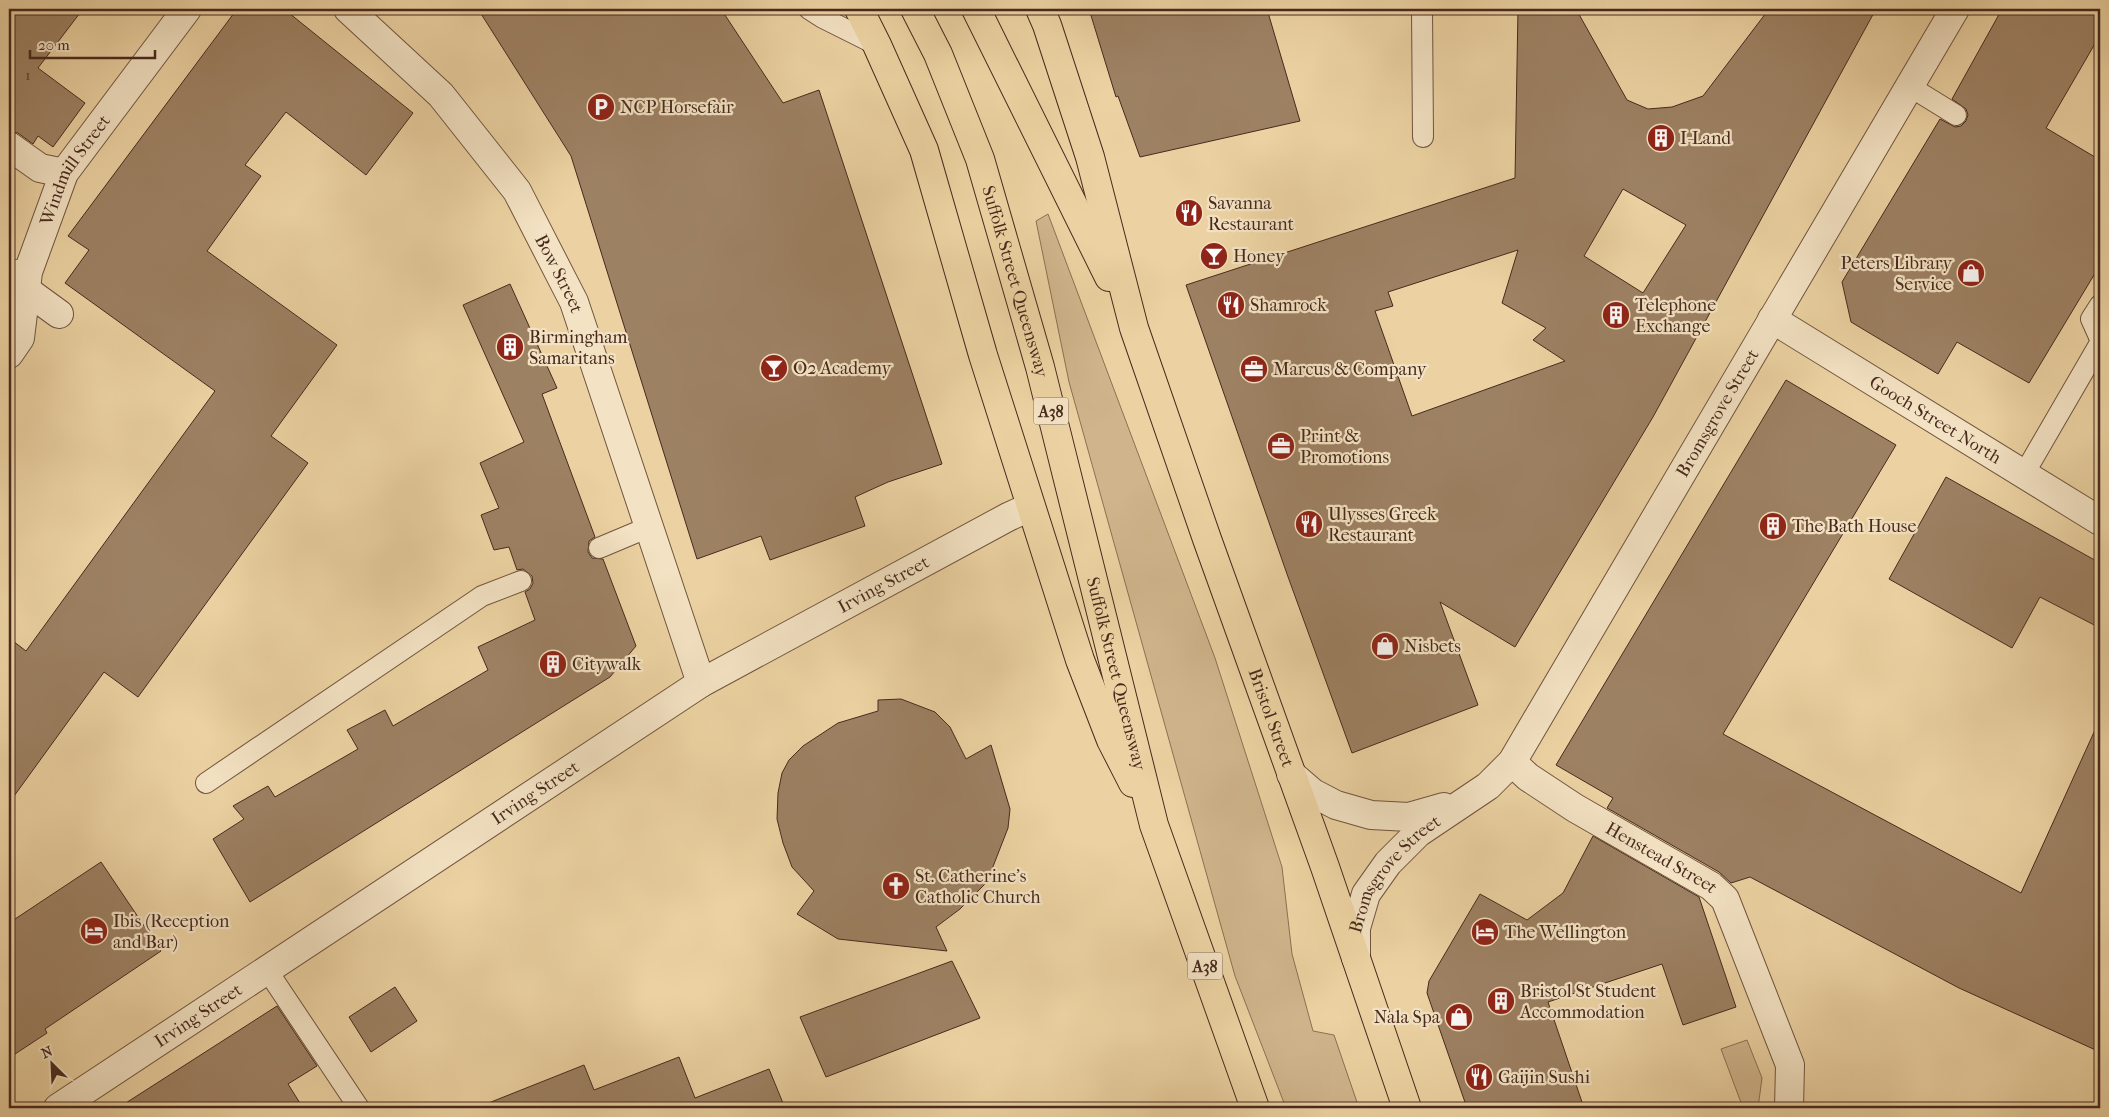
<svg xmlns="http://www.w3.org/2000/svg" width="2109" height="1117" viewBox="0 0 2109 1117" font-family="'IM FELL French Canon',serif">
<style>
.green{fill:#d0b58c;stroke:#8c7055}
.building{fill:#9d8163;stroke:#472a1e;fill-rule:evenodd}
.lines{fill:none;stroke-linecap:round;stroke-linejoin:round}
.lane-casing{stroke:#70543f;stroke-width:22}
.street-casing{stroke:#70543f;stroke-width:30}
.highway-casing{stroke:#472a1e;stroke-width:30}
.lane{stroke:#f3e2c3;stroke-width:20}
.street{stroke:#f3e2c3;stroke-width:28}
.highway{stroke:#ecd2a2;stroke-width:28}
.labels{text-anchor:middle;stroke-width:4.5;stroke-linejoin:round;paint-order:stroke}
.number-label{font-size:15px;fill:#5c402f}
.shield{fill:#f3e2c3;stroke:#7b6150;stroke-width:1}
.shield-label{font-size:16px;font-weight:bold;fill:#472a1e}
.poi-label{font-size:18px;fill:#472a1e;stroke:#f3e2c3;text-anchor:start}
.street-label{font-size:18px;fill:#472a1e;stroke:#f3e2c3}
</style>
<rect width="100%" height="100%" fill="#ecd2a2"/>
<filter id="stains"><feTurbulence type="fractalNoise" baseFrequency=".004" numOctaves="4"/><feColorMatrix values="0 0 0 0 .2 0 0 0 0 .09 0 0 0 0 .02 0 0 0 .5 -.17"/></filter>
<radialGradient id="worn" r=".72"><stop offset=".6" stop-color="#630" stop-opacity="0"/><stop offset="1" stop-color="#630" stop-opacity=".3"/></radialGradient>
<g class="green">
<path d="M1048 214 1215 658 1282 867 1292 954 1313 1031 1334 1035 1359 1108H1286L1235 976 1069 382 1036 221Z"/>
<path d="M1747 1040 1762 1078 1758 1108H1743L1721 1049Z"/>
</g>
<g class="building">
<path d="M9 9H83L38 68 85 103 53 147 38 136 33 144 18 133 9 131Z"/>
<path d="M237 9H284L413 113 366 175 286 112 245 165 261 176 207 251 337 345 271 436 308 463 138 697 104 672 9 803V638L26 651 215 391 65 283 89 250 68 236Z"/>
<path d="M478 9H721L783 103 819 90 942 464 888 482 855 497 865 526 770 560 761 536 697 559 571 156Z"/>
<path d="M1089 9H1267L1300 121 1140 157 1118 96 1116 97Z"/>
<path d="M1518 9H1576L1627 100 1648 109 1672 107 1703 96 1769 9H1876L1653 417 1515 647 1440 602 1478 705 1352 753 1287 574 1186 285 1515 178ZM1623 189 1686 225 1643 293 1584 256ZM1518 250 1502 303 1546 328 1533 340 1565 361 1412 416 1375 311 1393 306 1388 292Z"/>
<path d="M2002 9H2100V35L2046 128 2100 160V265L2029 383 1957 342 1938 374 1851 322 1842 282 1940 119 1955 127 1961 126 1966 121 1968 115 1966 109 1952 99Z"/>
<path d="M510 284 557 388 542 394 595 537 589 541 588 552 592 558 603 559 636 646 610 677 250 902 213 839 244 819 233 806 268 786 275 797 358 749 347 730 385 710 393 726 488 670 478 647 535 620 525 592 530 589 533 583 532 576 523 569 517 570 509 547 494 550 481 515 499 508 480 463 524 442 463 305Z"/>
<path d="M1786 380 1896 445 1723 734 2021 893 2100 719V1052L1959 988 1750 877 1731 883 1719 872 1607 808 1613 798 1556 765Z"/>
<path d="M1946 477 2100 563V628L2040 597 2012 648 1889 579Z"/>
<path d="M901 699 935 712 950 727 966 759 991 745 1010 809 1008 828 987 882 960 909 936 927 947 951 838 939 797 914 814 891 792 867 783 843 777 819 778 793 782 773 789 760 803 746 838 723 878 711V700Z"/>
<path d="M1593 836 1699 897 1736 1007 1683 1025 1662 964 1548 1002 1584 1108H1467L1427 993 1429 981 1480 894 1527 920 1563 893Z"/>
<path d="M101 862 161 951 45 1029 47 1033 9 1058V923Z"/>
<path d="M952 961 980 1018 826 1077 800 1017Z"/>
<path d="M395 987 417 1021 371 1052 349 1017Z"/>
<path d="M277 1006 317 1066 288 1084 303 1108H118Z"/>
<path d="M679 1057 695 1098 769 1069 785 1108H481V1106L584 1065 594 1090Z"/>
</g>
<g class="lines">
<defs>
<g id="lane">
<path d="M809 9 823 18 877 45"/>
<path d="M1422 9 1423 137"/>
<path d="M1909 86 1956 115"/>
<path d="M9 269 28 272"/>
<path d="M2100 305 2091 319 2100 339"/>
<path d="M2024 474 2100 343"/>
<path d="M599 548 649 527"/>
<path d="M206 783 482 596 521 581"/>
<path d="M267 970 359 1108"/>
</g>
<g id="street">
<path id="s1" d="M348 9 441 95 517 191 574 302 701 683"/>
<path d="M9 146 40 168 64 173"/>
<path d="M26 290 59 314"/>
<path id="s2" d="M1772 319 2100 521"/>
<path id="s3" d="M9 354 20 338 28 272 64 173 187 9"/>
<path id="s4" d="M1512 762 1528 777 1575 808 1711 886 1725 899 1790 1065 1789 1108"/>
<path d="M1291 774 1313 793 1336 805 1371 815 1409 817 1444 807"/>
<path id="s5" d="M1356 958V928L1366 894 1388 863 1418 833 1488 786 1512 762 1955 9"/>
<path id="s6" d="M58 1108 701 683 1008 517 1030 507"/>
</g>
<g id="highway">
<path d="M859 9 877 45 924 150 983 355 1080 660 1111 740 1133 783"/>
<path id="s7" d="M915 9 938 54 980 159 1040 367 1154 825 1255 1108"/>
<path d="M976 9 1109 277"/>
<path id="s8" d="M1040 9 1047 25 1090 157 1134 328 1207 539 1325 867 1407 1108"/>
</g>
</defs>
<use href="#lane" class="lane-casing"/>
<use href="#street" class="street-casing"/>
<use href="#highway" class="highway-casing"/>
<use href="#lane" class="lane"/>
<use href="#street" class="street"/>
<use href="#highway" class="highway"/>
</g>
<defs>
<symbol id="parking-disc" viewBox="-11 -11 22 22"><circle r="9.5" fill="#8f2418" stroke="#f3e2c3"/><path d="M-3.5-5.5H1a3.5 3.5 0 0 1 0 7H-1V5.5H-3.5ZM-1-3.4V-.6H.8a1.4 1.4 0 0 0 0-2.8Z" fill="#fff"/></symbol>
<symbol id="building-disc" viewBox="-11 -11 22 22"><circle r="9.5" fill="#8f2418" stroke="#f3e2c3"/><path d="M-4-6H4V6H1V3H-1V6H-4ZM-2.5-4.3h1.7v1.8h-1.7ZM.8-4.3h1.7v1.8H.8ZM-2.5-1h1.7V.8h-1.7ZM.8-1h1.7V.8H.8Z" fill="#fff"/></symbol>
<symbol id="restaurant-disc" viewBox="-11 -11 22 22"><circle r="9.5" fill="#8f2418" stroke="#f3e2c3"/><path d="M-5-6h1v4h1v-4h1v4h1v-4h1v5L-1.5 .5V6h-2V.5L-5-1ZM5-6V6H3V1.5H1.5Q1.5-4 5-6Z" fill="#fff"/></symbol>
<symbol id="bar-disc" viewBox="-11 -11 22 22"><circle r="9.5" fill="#8f2418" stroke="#f3e2c3"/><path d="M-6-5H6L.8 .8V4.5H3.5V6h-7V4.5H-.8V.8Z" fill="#fff"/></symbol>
<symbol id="shop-disc" viewBox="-11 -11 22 22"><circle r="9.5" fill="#8f2418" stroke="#f3e2c3"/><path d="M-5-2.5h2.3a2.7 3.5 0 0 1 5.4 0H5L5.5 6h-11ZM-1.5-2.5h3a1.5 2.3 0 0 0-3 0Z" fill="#fff"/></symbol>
<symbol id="office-disc" viewBox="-11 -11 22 22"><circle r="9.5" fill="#8f2418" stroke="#f3e2c3"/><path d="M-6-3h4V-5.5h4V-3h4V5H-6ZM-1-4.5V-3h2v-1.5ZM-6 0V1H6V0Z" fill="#fff"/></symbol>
<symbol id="church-disc" viewBox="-11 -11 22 22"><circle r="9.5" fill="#8f2418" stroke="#f3e2c3"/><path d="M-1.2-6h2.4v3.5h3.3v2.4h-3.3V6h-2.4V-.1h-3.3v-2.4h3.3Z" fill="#fff"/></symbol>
<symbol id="hotel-disc" viewBox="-11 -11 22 22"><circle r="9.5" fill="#8f2418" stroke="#f3e2c3"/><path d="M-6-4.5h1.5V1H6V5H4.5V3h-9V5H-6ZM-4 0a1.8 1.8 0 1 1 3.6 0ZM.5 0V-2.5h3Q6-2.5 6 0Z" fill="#fff"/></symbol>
</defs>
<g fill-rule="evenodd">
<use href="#parking-disc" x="585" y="91" width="32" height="32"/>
<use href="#building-disc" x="1645" y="122" width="32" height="32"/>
<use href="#restaurant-disc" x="1173" y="197" width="32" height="32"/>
<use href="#bar-disc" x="1198" y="240" width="32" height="32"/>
<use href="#shop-disc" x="1955" y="257" width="32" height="32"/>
<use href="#restaurant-disc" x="1215" y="289" width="32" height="32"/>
<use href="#building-disc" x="1600" y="299" width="32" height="32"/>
<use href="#building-disc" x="494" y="331" width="32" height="32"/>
<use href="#bar-disc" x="758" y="352" width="32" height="32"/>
<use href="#office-disc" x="1238" y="353" width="32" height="32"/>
<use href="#office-disc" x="1265" y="430" width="32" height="32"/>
<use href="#restaurant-disc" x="1293" y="508" width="32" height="32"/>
<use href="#building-disc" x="1757" y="510" width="32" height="32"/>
<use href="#shop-disc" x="1369" y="630" width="32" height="32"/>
<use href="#building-disc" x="537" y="648" width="32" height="32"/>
<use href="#church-disc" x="880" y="870" width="32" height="32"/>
<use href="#hotel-disc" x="78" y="915" width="32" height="32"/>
<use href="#hotel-disc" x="1469" y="916" width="32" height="32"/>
<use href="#building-disc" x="1485" y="985" width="32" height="32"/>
<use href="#shop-disc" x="1443" y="1001" width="32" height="32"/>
<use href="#restaurant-disc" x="1463" y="1061" width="32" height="32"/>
</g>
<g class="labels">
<g class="number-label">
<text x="28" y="80">1</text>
</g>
<g class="shield">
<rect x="1033.5" y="397.5" width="35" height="27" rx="4"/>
<rect x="1187.5" y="952.5" width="35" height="27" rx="4"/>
</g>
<g class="shield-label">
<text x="1051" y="417">A38</text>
<text x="1205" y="972">A38</text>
</g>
<g class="poi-label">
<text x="620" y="113">NCP Horsefair</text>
<text x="1680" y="144">I-Land</text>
<text x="1208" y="209">Savanna<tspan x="1208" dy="21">Restaurant</tspan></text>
<text x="1233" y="262">Honey</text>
<text x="1952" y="269" text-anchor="end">Peters Library<tspan x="1952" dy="21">Service</tspan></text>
<text x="1250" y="311">Shamrock</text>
<text x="1635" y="311">Telephone<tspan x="1635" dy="21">Exchange</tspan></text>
<text x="529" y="343">Birmingham<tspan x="529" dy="21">Samaritans</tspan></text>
<text x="793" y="374">O2 Academy</text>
<text x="1273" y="375">Marcus &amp; Company</text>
<text x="1300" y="442">Print &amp;<tspan x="1300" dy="21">Promotions</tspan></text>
<text x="1328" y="520">Ulysses Greek<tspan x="1328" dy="21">Restaurant</tspan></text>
<text x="1792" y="532">The Bath House</text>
<text x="1404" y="652">Nisbets</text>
<text x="572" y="670">Citywalk</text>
<text x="915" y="882">St. Catherine's<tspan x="915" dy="21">Catholic Church</tspan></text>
<text x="113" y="927">Ibis (Reception<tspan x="113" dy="21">and Bar)</tspan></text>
<text x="1504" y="938">The Wellington</text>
<text x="1520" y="997">Bristol St Student<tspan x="1520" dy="21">Accommodation</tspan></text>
<text x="1440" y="1023" text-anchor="end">Nala Spa</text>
<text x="1498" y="1083">Gaijin Sushi</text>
</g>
<g class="street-label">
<text dy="6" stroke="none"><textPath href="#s3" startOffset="199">Windmill Street</textPath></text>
<text dy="6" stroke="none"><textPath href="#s1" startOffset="342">Bow Street</textPath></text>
<text dy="6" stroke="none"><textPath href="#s7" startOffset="291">Suffolk Street Queensway</textPath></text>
<text dy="6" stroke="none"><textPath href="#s5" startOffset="669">Bromsgrove Street</textPath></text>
<text dy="6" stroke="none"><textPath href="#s2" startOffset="192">Gooch Street North</textPath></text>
<text dy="6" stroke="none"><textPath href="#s6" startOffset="978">Irving Street</textPath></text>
<text dy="6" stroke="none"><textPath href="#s7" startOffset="696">Suffolk Street Queensway</textPath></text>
<text dy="6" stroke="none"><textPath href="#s8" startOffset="746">Bristol Street</textPath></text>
<text dy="6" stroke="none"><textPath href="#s6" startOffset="572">Irving Street</textPath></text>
<text dy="6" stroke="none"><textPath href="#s4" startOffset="178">Henstead Street</textPath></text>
<text dy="6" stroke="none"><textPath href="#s5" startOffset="98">Bromsgrove Street</textPath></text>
<text dy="6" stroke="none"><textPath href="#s6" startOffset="168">Irving Street</textPath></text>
</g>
</g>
<rect width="2109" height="1117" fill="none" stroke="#ecd2a2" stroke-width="30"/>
<rect x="10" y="10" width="2089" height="1097" fill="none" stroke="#472a1e" stroke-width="2.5"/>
<rect x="15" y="15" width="2079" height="1087" fill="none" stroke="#472a1e"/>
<g transform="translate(52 1064) rotate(336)" stroke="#f3e2c3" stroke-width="4" paint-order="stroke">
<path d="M0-4L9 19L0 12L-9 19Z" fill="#472a1e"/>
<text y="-8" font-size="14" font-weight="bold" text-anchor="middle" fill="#472a1e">N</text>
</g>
<path d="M30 50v8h125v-8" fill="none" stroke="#472a1e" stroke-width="2.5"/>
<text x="38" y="50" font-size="15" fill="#472a1e" stroke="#f3e2c3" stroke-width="4" paint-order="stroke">20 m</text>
<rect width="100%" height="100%" filter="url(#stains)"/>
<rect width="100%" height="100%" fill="url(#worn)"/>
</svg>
